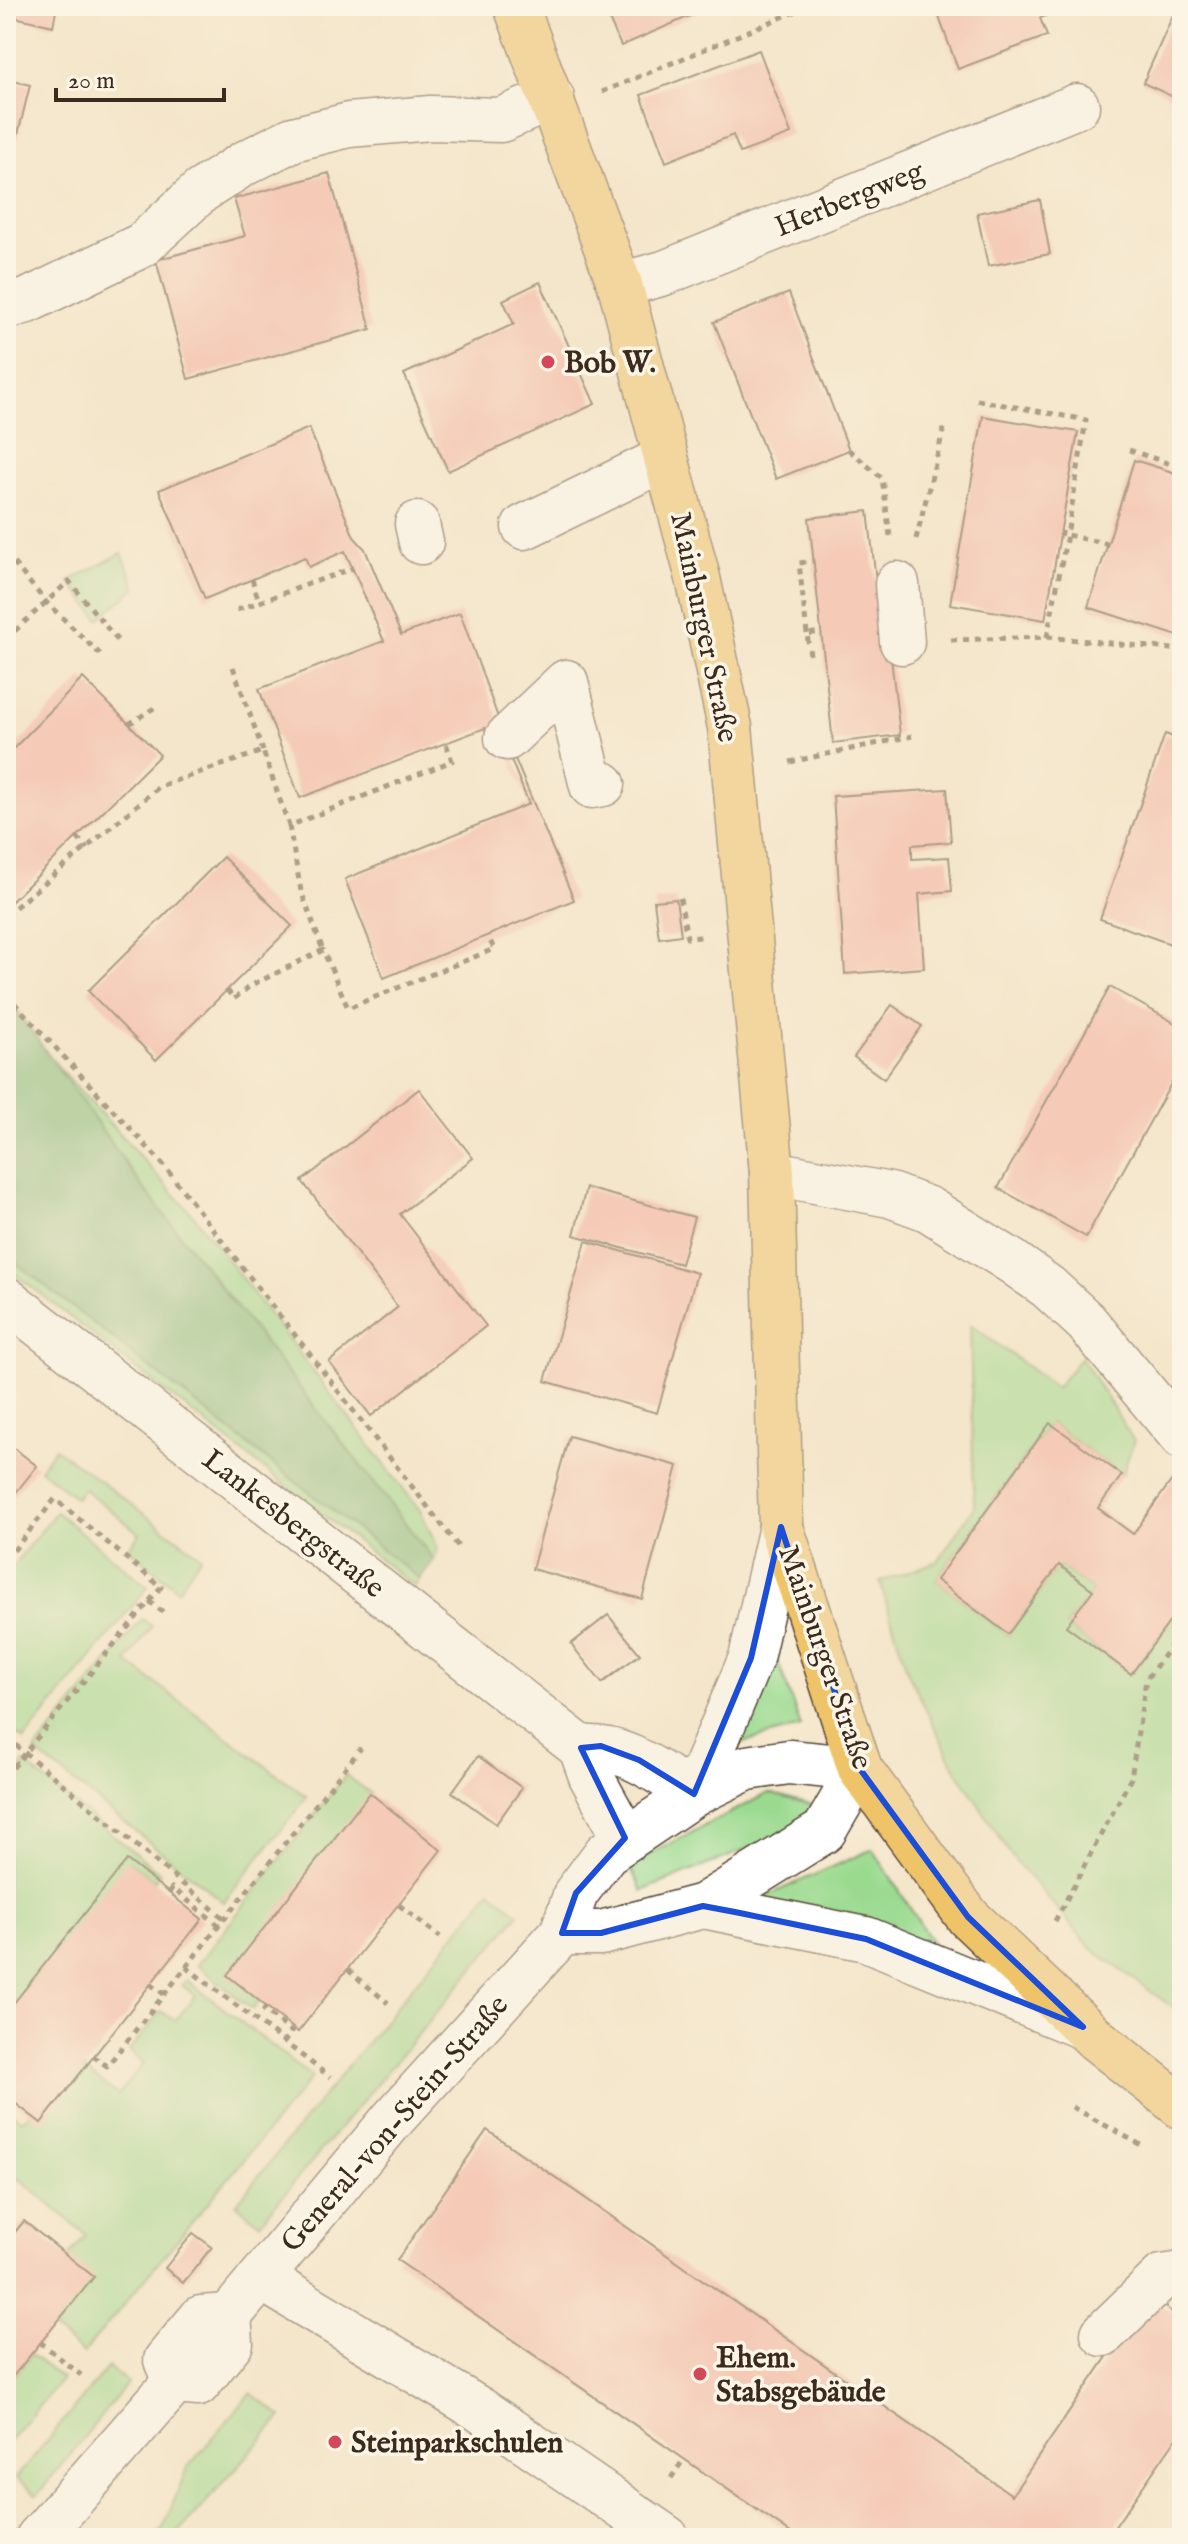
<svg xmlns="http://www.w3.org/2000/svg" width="1188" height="2544" viewBox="0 0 1188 2544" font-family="'IM FELL English',serif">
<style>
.green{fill:#9ada8f;stroke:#6a8256;stroke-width:2}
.forest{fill:#7bba7a;stroke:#5b724c;stroke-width:2}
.building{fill:#f5aca1}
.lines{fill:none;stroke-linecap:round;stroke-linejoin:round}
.minor-casing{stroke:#574638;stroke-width:47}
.major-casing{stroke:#574638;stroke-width:47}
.path{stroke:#574638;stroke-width:5;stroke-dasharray:6 6;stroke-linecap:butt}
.minor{stroke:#fff;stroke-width:44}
.major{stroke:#efc469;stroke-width:44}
.marked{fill:none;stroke:#1d4ed8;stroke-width:6;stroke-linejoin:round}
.poi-dot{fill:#d1495b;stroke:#fcf5e5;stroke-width:3}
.labels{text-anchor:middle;stroke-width:7;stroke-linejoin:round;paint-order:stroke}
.street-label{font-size:30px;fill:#3b2a1e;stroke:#fcf5e5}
.poi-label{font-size:30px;font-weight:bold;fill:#3b2a1e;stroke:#fcf5e5;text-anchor:start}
</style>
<rect width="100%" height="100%" fill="#fcf5e5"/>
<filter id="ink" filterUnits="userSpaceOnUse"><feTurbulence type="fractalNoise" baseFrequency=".0125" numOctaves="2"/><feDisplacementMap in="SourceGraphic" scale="16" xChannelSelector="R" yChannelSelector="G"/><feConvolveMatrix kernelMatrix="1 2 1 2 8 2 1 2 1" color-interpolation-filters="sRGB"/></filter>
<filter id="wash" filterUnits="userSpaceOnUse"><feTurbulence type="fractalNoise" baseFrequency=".006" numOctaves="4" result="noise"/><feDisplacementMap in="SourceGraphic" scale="32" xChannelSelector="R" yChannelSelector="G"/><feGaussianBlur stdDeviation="1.8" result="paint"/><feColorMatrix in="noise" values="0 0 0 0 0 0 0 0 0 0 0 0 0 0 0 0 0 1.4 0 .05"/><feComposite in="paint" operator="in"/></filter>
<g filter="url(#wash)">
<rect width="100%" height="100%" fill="#f4e6cb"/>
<g class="green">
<path d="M122 553 136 588 99 619 69 581Z"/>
<path d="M53 1061 194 1216 421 1512 438 1548 434 1560 138 1181Z"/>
<path d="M6 1255 420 1578 415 1587 6 1267Z"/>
<path d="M970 1324 1056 1388 1081 1357 1134 1441 1122 1475 1050 1423 936 1580 1008 1634 1059 1565 1093 1590 1066 1626 1131 1674 1182 1605V2014L1092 1949 1012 1857 954 1766 908 1673 880 1582 938 1561 974 1507Z"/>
<path d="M55 1448 201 1556 178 1590 128 1548 140 1534 84 1489 76 1498 40 1469Z"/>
<path d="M56 1512 148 1587 24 1740 6 1726V1574Z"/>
<path d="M142 1619 152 1626 127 1662 307 1797 224 1902 35 1751Z"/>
<path d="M776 1656 801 1727 736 1744Z"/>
<path d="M24 1763 160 1873 154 1881 128 1861 6 2013V1785Z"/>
<path d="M346 1775 370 1793 253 2010 197 1965Z"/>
<path d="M768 1793 814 1805 785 1834 642 1891 629 1865Z"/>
<path d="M873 1849 939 1954 757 1900Z"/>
<path d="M491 1890 519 1914 260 2223 236 2204Z"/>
<path d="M187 1980 312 2077 83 2354 52 2328 68 2257 86 2235 19 2178 6 2192V2108L22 2120 83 2069 118 2095 144 2063 129 2051 161 2011 175 2021 195 1996 182 1985Z"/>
<path d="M31 2355 62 2379 6 2445V2385Z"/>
<path d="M108 2367 128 2383 37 2495 16 2478Z"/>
<path d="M251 2393 282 2417 174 2538H155L163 2529 187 2468Z"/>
</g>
<path class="forest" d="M6 995 138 1181 434 1560 420 1579 6 1255Z"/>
<g id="blocks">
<g class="building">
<path d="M6 6H57L53 26 6 15Z"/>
<path d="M603 6H713L621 46Z"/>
<path d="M935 6H1072L1040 18 1047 36 958 69Z"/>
<path d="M1177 6H1182V101L1143 83Z"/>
<path d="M759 50 791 134 740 153 733 135 666 162 641 95Z"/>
<path d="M6 79 30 85 7 179 6 178Z"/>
<path d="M329 173 371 329 188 379 156 260 245 236 234 199Z"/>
<path d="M1040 200 1050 254 988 266 977 213Z"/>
<path d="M540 282 595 404 448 471 404 374 514 324 503 300Z"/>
<path d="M789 293 849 450 776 479 714 322Z"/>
<path d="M983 416 1078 432 1045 620 950 604Z"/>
<path d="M309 428 354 537 365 549 401 635 460 613 500 723 574 900 384 978 345 879 529 804 498 728 486 732 485 728 300 798 259 689 384 641 345 551 309 567 305 557 205 599 159 490Z"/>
<path d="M1134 460 1182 475V624L1178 636 1088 607Z"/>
<path d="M868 511 884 650H890L900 735 833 743 809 518Z"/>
<path d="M83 678 160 755 10 903 6 899V756Z"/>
<path d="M1165 734 1182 740V948L1100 919Z"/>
<path d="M947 789 951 842 912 845V859L949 857 952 891 919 894 924 968 845 974 833 796Z"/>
<path d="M223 857 292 926 156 1060 88 991Z"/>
<path d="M676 899 681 935 659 938 654 901Z"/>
<path d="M1110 987 1182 1027V1064L1086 1237 998 1188Z"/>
<path d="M892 1005 922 1026 884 1079 854 1057Z"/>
<path d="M419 1089 473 1158 400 1214 486 1326 371 1416 329 1362 398 1307 302 1181Z"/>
<path d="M586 1188 694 1217 681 1264 574 1235Z"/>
<path d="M586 1241 697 1273 657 1413 545 1381Z"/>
<path d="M1050 1423 1122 1475 1098 1508 1133 1534 1182 1466V1605L1131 1674 1066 1626 1093 1590 1059 1565 1008 1634 936 1580Z"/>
<path d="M569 1436 678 1466 642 1599 532 1569Z"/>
<path d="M6 1442 37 1466 6 1505Z"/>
<path d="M608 1615 640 1654 602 1683 571 1644Z"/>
<path d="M478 1756 522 1788 496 1824 452 1792Z"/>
<path d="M370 1793 441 1850 298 2032 227 1975Z"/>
<path d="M127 1860 202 1919 41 2123 6 2096V2013Z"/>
<path d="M487 2130 1012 2495 1149 2296 1182 2319V2430L1107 2538H798L397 2260Z"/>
<path d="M24 2221 94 2277 6 2385V2243Z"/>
<path d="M193 2233 212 2247 183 2283 165 2268Z"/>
</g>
</g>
</g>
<g filter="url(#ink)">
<use href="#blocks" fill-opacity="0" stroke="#574638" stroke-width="2"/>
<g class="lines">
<defs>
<g id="minor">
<path d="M620 285 664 273 1077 106"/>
<path d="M6 307 27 301 142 245 201 191 243 164 293 139 349 125 431 118 501 120 552 98"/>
<path d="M417 524 421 542"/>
<path d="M524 527 666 458"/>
<path d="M897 584 902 642"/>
<path d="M507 738 566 682 592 786 603 784"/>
<path d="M772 1173 890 1195 928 1209 1011 1261 1048 1287 1086 1322 1182 1437"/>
<path d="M6 1299 581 1748 591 1776 625 1838"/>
<path d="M581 1748C623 1744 659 1773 694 1794"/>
<path d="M694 1794 751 1658 781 1527"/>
<path d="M703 1906 866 1939 1083 2027"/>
<path d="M261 2278 479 2409 667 2538"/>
<path d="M1103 2334 1162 2277 1182 2274"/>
<path d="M175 2382 198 2384 231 2343 229 2316 392 2120 562 1933 576 1893 606 1853 694 1794 747 1768 789 1762 860 1769 824 1831 703 1906 601 1933H562"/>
<path d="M175 2382 166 2360 201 2318 229 2316"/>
<path d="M38 2538 175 2382"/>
</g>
<path id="major" d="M516 6 620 285 698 578 730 727 772 1173 781 1527 860 1769 968 1917 1096 2039 1182 2107"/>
</defs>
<use href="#minor" class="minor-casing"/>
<use href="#major" class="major-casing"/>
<g class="path">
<path d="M602 92 809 6"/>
<path d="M977 400 1086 420 1067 535 1108 544"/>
<path d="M849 450 882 478 890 536"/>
<path d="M1129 450 1182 468"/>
<path d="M916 539 944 428"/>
<path d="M6 554 46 602 101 655"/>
<path d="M252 579 259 602"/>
<path d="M237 610 353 568"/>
<path d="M807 634 799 563 814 561"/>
<path d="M1047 637 1182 650"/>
<path d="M6 639 69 581 118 641"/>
<path d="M951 640 1047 637 1067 535 1060 533"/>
<path d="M810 655 807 634 822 632"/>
<path d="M233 667 263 751"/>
<path d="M129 724 157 706"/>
<path d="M790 762 912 736"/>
<path d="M289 826 301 891 323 950"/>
<path d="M77 837 87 849"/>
<path d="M680 898 687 938 701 937"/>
<path d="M6 915 160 786 263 751 289 826 452 761 446 743"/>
<path d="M227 990 234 999 250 986 323 950 348 1008 494 949 488 936"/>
<path d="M6 994 161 1162 458 1546"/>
<path d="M6 1560 55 1499 161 1587 6 1776"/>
<path d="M149 1601 163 1612"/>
<path d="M6 1737 225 1919"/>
<path d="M6 1754 17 1763"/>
<path d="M169 1893 172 1888 220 1926"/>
<path d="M399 1905 440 1937"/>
<path d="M1055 1921 1131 1778 1146 1680 1182 1630"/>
<path d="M186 1967 330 2077"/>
<path d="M348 1970 388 2003"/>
<path d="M150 1984 164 1994"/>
<path d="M266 2006 264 2010 292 2032 284 2042"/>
<path d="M93 2056 107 2066 361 1748"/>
<path d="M1072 2107 1141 2145"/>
<path d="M40 2342 81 2375"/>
<path d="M671 2478 684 2459"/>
</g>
<use href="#minor" class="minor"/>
<use href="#major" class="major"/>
</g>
</g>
<path d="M0 0H1188V2544H0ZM781 1527 860 1769 968 1917 1083 2027 866 1939 735 1912 703 1906 601 1933H562L576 1893 625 1838 581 1748 601 1746 639 1760 694 1794 751 1658Z" fill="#f4e6cb" fill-opacity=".55" fill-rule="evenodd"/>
<path class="marked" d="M781 1527 860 1769 968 1917 1083 2027 866 1939 735 1912 703 1906 601 1933H562L576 1893 625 1838 581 1748 601 1746 639 1760 694 1794 751 1658Z"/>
<g class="poi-dot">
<circle cx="548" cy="362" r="8"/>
<circle cx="700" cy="2374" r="8"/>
<circle cx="335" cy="2442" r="8"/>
</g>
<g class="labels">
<g class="street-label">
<text transform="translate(849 198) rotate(-22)" y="10">Herbergweg</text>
<text transform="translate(705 627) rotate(78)" y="10">Mainburger Straße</text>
<text transform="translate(294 1523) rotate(38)" y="10">Lankesbergstraße</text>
<text transform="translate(826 1657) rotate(71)" y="10">Mainburger Straße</text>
<text transform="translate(394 2123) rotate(-49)" y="10">General-von-Stein-Straße</text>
</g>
<g class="poi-label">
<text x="564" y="372">Bob W.</text>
<text x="716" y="2367">Ehem.<tspan x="716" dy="34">Stabsgebäude</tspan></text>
<text x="351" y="2452">Steinparkschulen</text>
</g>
</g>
<rect width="1188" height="2544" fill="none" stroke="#fcf5e5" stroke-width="32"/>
<path d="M56 88v12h168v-12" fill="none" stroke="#3b2a1e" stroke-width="4"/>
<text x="68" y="88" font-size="24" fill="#3b2a1e" stroke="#fcf5e5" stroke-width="6" paint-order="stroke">20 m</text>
</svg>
